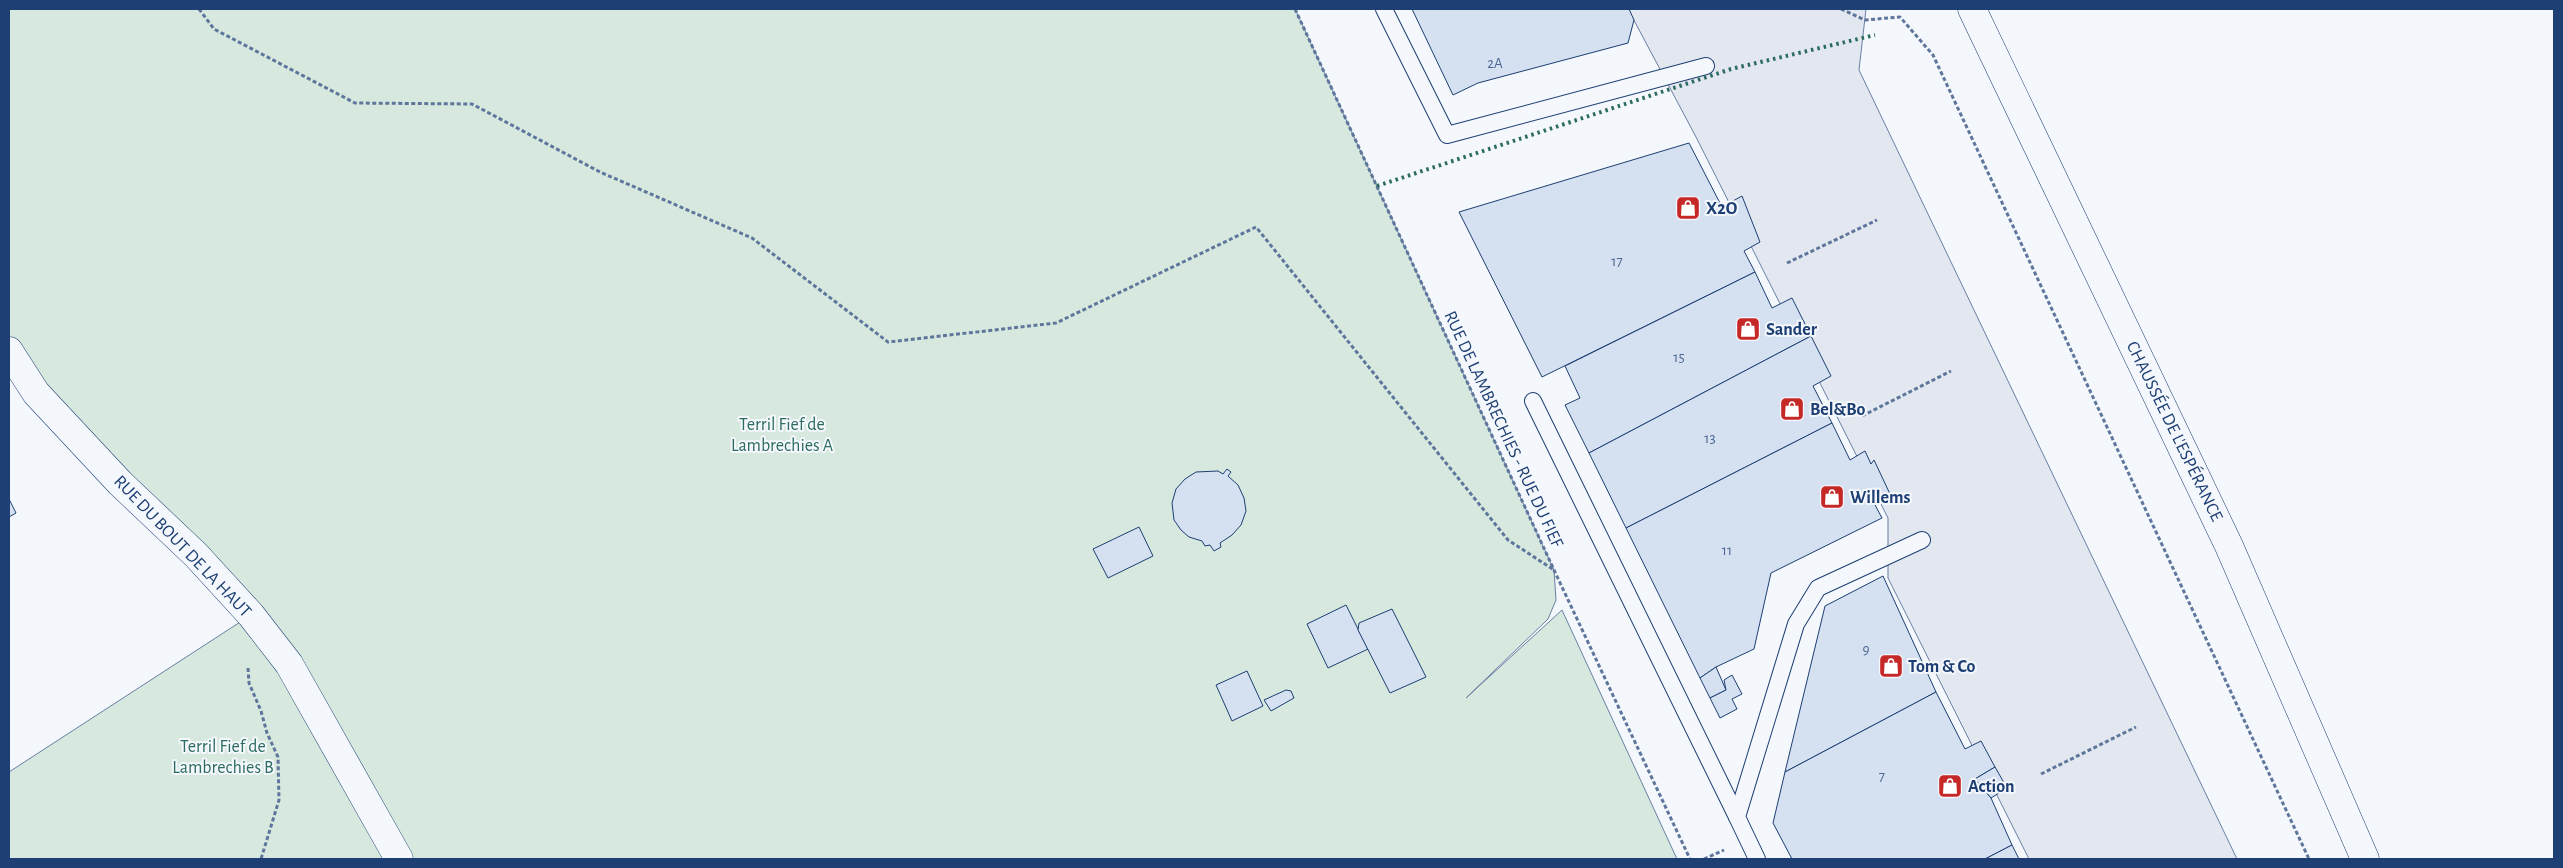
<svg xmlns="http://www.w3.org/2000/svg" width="2563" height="868" viewBox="0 0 2563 868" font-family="'Alegreya Sans',sans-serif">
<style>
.green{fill:#d7e8df;stroke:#687fa3}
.parking{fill:#e3e8f0;stroke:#687fa3}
.building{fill:#d5e0f0;stroke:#1d3f73}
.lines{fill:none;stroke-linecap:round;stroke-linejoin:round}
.lane-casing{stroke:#1d3f73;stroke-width:18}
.street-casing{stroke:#1d3f73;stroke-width:29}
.secondary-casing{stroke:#1d3f73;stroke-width:29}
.path{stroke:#5e769c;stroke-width:3;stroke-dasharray:4 2.5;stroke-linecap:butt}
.lane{stroke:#f4f7fb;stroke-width:16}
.street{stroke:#f4f7fb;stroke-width:28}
.secondary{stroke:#f4f7fb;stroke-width:28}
.hedge{stroke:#2c6c60;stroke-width:4;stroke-dasharray:2.5 4;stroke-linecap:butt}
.labels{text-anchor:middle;stroke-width:4;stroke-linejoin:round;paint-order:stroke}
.number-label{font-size:15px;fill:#4b6792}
.poi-label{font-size:18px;font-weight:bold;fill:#1d3f73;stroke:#f4f7fb;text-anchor:start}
.park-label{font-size:18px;fill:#2c6c60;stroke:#f4f7fb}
.street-label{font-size:18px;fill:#1d3f73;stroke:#f4f7fb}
</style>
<rect width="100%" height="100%" fill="#f4f7fb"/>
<path class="green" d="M9 9H1295L1554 570 1556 600 1548 619 1466 698 1562 610 1677 859H9V772L251 615 9 351Z"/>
<path class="parking" d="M1628 9H1866L1859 70 2237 859H2029L1888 578V518L1696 137Z"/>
<g class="building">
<path d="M1412 9H1629L1634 20 1628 43 1478 83 1453 95Z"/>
<path d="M1689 143 1722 207 1742 196 1760 242 1744 251 1755 272 1542 377 1459 212Z"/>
<path d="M1755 272 1772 308 1792 298 1811 336 1589 453 1565 405 1580 398 1565 366Z"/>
<path d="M1811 336 1831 376 1813 386 1832 423 1626 528 1589 453Z"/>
<path d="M1832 423 1850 460 1865 451 1871 464 1874 460 1890 494 1874 503 1882 518 1771 573 1754 649 1716 667 1700 678 1626 528Z"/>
<path d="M1227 469 1231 472 1228 476 1238 485 1244 498 1246 511 1241 525 1232 535 1220 543 1221 547 1214 551 1210 545 1205 546 1202 541 1189 537 1181 530 1174 520 1172 503 1176 489 1185 479 1196 472 1218 471 1223 474Z"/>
<path d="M9 499 16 513 9 517Z"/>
<path d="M1139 527 1153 556 1108 578 1093 549Z"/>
<path d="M1883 576 1936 692 1785 772 1825 606Z"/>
<path d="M1346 605 1368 649 1328 668 1307 624Z"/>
<path d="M1392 609 1426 677 1390 693 1358 630 1359 623Z"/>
<path d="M1716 667 1726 690 1710 698 1700 678Z"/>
<path d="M1247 671 1263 706 1232 721 1216 685Z"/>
<path d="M1732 675 1742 694 1732 699 1737 709 1720 718 1710 698 1726 690 1724 680Z"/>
<path d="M1286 690 1291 691 1294 698 1271 711 1264 700Z"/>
<path d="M1936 692 1965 749 1981 741 1995 767 1975 779 1991 798 2012 845 1985 859H1792L1773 823 1785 772Z"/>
<path d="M1995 767 2007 788 1991 798 1975 779Z"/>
<path d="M2012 845 2019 859H1985Z"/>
</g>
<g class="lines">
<defs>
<g id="lane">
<path d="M1384 9 1447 135 1706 66"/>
<path d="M1533 401 1737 817"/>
<path d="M1757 859 1737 817 1796 624 1818 588 1922 540"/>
</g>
<path id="street" d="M9 351 36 393 120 483 196 555 251 615 289 664 399 859"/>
<path id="secondary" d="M1972 9 2229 546 2365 859"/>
</defs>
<use href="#lane" class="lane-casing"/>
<use href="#street" class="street-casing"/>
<use href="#secondary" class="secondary-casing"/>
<g class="path">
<path d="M199 9 214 29 355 103 472 104 600 172 752 238 888 342 1056 323 1256 227 1508 540 1554 570"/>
<path d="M1295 9 1554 570 1690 859"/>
<path d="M1841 9 1865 20 1900 17 1933 55 2309 859"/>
<path d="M1787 263 1877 220"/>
<path d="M1862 416 1951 371"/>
<path d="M248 668 249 683 261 711 267 733 278 757 279 800 261 859"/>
<path d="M2041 774 2136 727"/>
<path d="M1704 859 1724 850"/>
</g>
<use href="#lane" class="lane"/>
<use href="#street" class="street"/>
<use href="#secondary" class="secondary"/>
<path class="hedge" d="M1377 186 1731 69 1875 35"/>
</g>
<defs>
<symbol id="shop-square" viewBox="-11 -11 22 22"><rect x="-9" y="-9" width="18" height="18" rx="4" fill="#c62828" stroke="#f4f7fb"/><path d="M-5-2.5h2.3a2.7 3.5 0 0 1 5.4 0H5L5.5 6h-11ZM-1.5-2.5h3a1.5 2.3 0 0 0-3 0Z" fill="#fff"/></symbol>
</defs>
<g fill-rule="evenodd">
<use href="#shop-square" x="1674" y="194" width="28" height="28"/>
<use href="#shop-square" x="1734" y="315" width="28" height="28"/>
<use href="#shop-square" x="1778" y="395" width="28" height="28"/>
<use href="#shop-square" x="1818" y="483" width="28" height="28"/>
<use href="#shop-square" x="1877" y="652" width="28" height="28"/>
<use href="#shop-square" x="1936" y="772" width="28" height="28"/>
</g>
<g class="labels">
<g class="number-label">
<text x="1495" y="68">2A</text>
<text x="1617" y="266">17</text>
<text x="1679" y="362">15</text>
<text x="1710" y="443">13</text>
<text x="1727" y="555">11</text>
<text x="1866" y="654">9</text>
<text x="1882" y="781">7</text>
</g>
<g class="poi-label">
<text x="1706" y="214">X2O</text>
<text x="1766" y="335">Sander</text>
<text x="1810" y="415">Bel&amp;Bo</text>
<text x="1850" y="503">Willems</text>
<text x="1908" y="672">Tom &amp; Co</text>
<text x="1968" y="792">Action</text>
</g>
<g class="park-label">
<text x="782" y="430">Terril Fief de<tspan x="782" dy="21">Lambrechies A</tspan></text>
<text x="223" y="752">Terril Fief de<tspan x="223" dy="21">Lambrechies B</tspan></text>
</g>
<g class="street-label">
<text transform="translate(1504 429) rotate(65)" y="6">RUE DE LAMBRECHIES - RUE DU FIEF</text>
<text transform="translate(2175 431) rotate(64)" y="6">CHAUSSÉE DE L'ESPÉRANCE</text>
<text transform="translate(183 546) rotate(46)" y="6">RUE DU BOUT DE LA HAUT</text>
</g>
</g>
<rect width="2563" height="868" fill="none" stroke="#1d3f73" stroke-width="20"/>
</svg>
